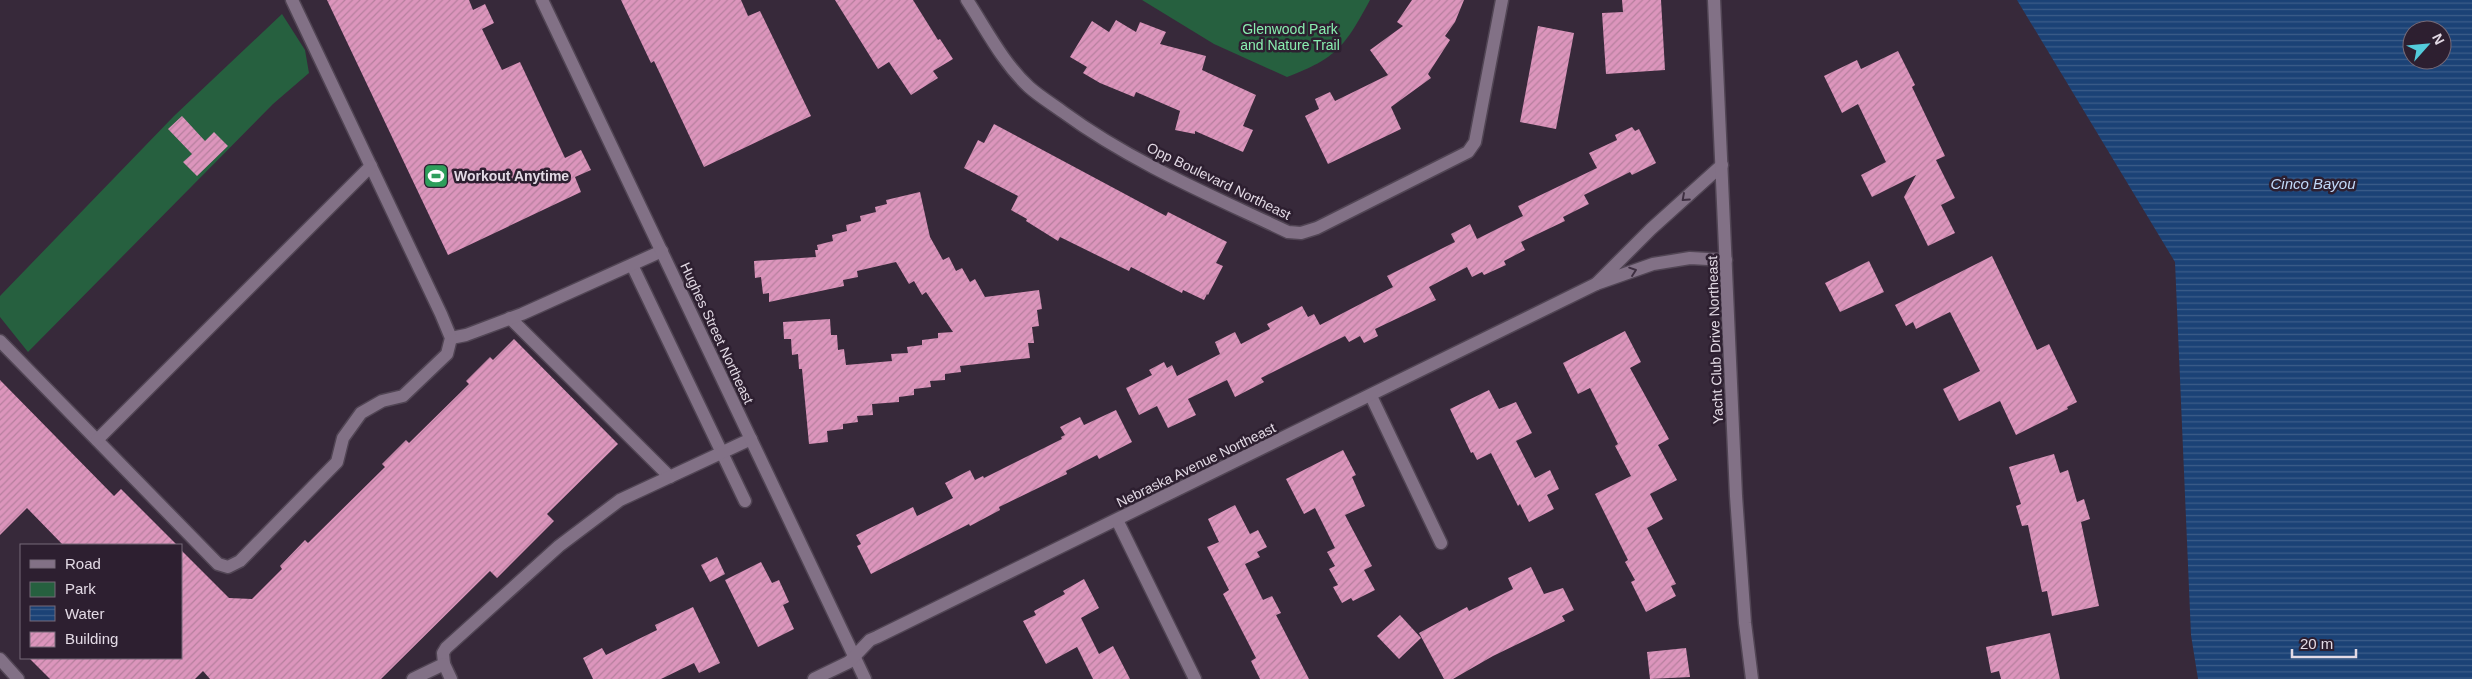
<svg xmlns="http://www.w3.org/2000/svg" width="2472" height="679" viewBox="0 0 2472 679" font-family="Helvetica,sans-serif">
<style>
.green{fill:#26603f}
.water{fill:url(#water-rules);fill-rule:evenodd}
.building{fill:url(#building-hatch)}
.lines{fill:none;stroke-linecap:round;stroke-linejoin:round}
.lane-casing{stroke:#514554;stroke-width:15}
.street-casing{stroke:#514554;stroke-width:15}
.secondary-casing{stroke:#514554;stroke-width:15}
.lane{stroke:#827186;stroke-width:12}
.street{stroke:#827186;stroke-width:12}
.secondary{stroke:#827186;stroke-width:12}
.oneway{stroke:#3e2f41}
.labels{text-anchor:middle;stroke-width:5;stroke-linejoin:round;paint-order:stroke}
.park-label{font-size:14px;fill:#89edaf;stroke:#2d1f30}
.poi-label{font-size:14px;font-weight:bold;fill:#e3dae5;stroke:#2d1f30;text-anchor:start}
.street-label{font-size:14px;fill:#e3dae5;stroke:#2d1f30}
.water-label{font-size:15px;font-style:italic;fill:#c1d8f8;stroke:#2d1f30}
</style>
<defs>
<pattern id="water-rules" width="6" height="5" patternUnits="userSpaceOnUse" patternTransform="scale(1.25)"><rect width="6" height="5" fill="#1b4276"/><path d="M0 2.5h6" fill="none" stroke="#3c5d89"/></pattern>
<pattern id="building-hatch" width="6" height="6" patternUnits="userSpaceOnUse" patternTransform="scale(1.25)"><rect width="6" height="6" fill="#dc95bc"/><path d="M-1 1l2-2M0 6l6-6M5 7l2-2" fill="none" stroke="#b6809e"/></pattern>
</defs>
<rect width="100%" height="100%" fill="#37293a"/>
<g class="green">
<path d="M1142 0H1370C1345 46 1337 58 1287 77L1214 44Z"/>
<path d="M282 14 305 50 309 73 273 104 28 352 0 317V296L174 116Z"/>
</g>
<path class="water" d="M2017 0H2472V679H2198L2191 635 2175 262ZM2412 30H2442V60H2412Z"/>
<g class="building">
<path d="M327 0H469L473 10 485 4 494 23 482 29 502 70 520 62 565 158 581 150 591 170 575 177 581 192 448 255Z"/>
<path d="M621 0H741L748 16 760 11 811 116 704 167 654 61 651 63Z"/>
<path d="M835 0H913L938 40 940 39 953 59 933 71 938 78 911 95 889 62 878 69Z"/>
<path d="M1412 0H1464L1455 22 1445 36 1450 40 1428 74 1431 78 1391 107 1401 129 1328 164 1305 116 1319 109 1315 99 1330 92 1335 101 1388 75 1370 50 1403 26 1397 22Z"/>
<path d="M1622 0H1661L1665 70 1606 74 1602 13 1623 12Z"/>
<path d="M1116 20 1136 32 1140 22 1166 32 1160 44 1206 56 1202 70 1256 95 1243 126 1253 130 1243 152 1195 131V134L1175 130 1180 111 1136 92 1134 97 1100 83 1083 73 1087 67 1070 57 1092 21 1109 32Z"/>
<path d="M1538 26 1574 33 1556 129 1520 122Z"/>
<path d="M1898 51 1915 85 1912 87 1945 156 1936 160 1955 198 1941 205 1955 233 1928 246 1904 197 1916 175 1872 197 1861 175 1886 162 1858 104 1842 113 1824 76 1857 60 1861 69Z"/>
<path d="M182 116 205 141 214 132 228 146 197 176 183 162 192 154 168 129Z"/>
<path d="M994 124 1166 216 1168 212 1227 242 1216 263 1223 266 1208 295 1207 294 1204 300 1183 290 1182 293 1131 267 1129 271 1060 237 1058 241 1026 221 1027 219 1011 210 1018 196 964 168 978 140 984 143Z"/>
<path d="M1632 127 1635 131 1639 129 1656 163 1632 175 1630 172 1584 195 1589 204 1563 217 1565 221 1521 242 1525 250 1504 261 1506 265 1484 275 1482 272 1472 277 1467 267 1429 287 1436 300 1375 329 1378 336 1364 343 1360 336 1349 342 1345 336 1261 378 1264 382 1235 397 1227 380 1188 399 1196 415 1168 428 1157 406 1139 415 1126 388 1152 375 1149 370 1164 362 1167 368 1172 365 1177 376 1220 354 1215 342 1235 332 1241 344 1270 329 1267 324 1302 306 1308 317 1314 314 1320 325 1393 287 1387 276 1455 242 1451 234 1470 224 1477 239 1523 216 1518 206 1597 168 1589 153 1617 140 1615 135Z"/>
<path d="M920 192 930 237 943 260 949 257 956 271 962 268 970 282 975 279 985 297 1039 290 1042 309 1037 310 1039 326 1032 327 1034 343H1028L1030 358 960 366 961 372 945 374V380L930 381 931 387 914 389V395L899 397V402L872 404 873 415 857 416 858 422 843 424V429L827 431 828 442 809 444 802 369H799L798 354 792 355 791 339H784L783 322 830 319 831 335H837L838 350 844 349 846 365 892 361 891 354 908 353 907 347 922 345V340L938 338V333L953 332 926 292 922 295 914 281 909 284 896 262 857 271 858 277 843 280 844 286 769 302V293L763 294 761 277 755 278 754 261 816 257 815 250H818L817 245 833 241 832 235 847 231 846 225 861 221 860 216 876 212 875 207 887 204 886 200Z"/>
<path d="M1992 256 2037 350 2049 344 2077 402 2067 407 2068 409 2016 435 2000 401 1959 421 1943 389 1980 371 1950 312 1916 329 1913 322 1906 326 1895 305Z"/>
<path d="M1869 261 1884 292 1840 312 1825 283Z"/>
<path d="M1625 331 1641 362 1630 368 1669 439 1658 445 1677 480 1650 494 1663 519 1647 528 1676 584 1671 586 1676 596 1646 612 1631 582 1635 580 1625 562 1628 560 1595 494 1631 476 1615 446 1618 444 1590 388 1578 394 1563 363Z"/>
<path d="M514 339 618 444 547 514 554 521 497 578 490 571 381 679H210L203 671 195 679H50L29 658H181V550L229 598 252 599 282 569 280 566 305 540 308 543 385 467 382 464 406 440 409 443 469 384 466 381 490 357 493 360Z"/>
<path d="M0 380 114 496 121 489 177 545H63L27 508 0 535Z"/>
<path d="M1489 390 1499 409 1516 402 1532 433 1516 441 1535 478 1550 470 1559 489 1547 495 1554 509 1529 522 1520 504 1518 506 1491 453 1477 460 1473 452 1471 453 1450 409Z"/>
<path d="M1116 410 1132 442 1099 459 1097 455 1066 471 1067 474 999 507 1000 510 970 526 969 524 871 574 857 546 861 544 856 535 913 507 917 516 953 498 945 483 970 470 975 480 983 476 984 478 1062 439 1061 437 1065 435 1060 427 1080 417 1084 425Z"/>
<path d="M1343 450 1356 475 1352 477 1365 506 1345 515 1372 566 1364 570 1375 590 1353 601 1351 598 1342 603 1333 587 1338 585 1329 569 1335 566 1327 552 1335 548 1315 508 1304 514 1286 479Z"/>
<path d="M2054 454 2060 473 2068 470 2077 502 2084 499 2090 519 2081 522 2099 606 2052 616 2047 591 2042 592 2028 525 2022 526 2016 506 2021 504 2009 467Z"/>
<path d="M1235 505 1250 534 1258 530 1267 547 1257 552 1260 557 1245 564 1263 600 1272 596 1281 613 1276 615 1309 679H1260L1251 661 1256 658 1223 594 1229 590 1207 547 1219 542 1208 519Z"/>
<path d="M717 557 725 574 710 582 701 565Z"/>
<path d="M761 562 772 583 779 580 789 602 783 605 794 629 758 647 725 580Z"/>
<path d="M1531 567 1544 594 1563 588 1574 610 1562 616 1565 621 1493 656 1453 679H1444L1419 633 1467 607 1469 611 1513 589 1508 578Z"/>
<path d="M1084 579 1099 608 1081 618 1099 654 1113 646 1130 679H1093L1077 647 1046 664 1023 621 1036 615 1034 611 1065 594 1063 591Z"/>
<path d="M693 607 720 663 699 673 694 663 661 679H593L583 658 602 648 606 655 657 630 655 625Z"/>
<path d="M1400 615 1421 638 1399 659 1377 636Z"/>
<path d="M2050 633 2060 679H2001L1999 671 1991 673 1986 647Z"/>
<path d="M1686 648 1690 677 1650 679 1647 652Z"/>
</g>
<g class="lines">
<defs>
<g id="lane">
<path d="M632 265 745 501"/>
<path d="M510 318 670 477"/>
<path d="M451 338 466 335 522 314 662 251"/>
<path d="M0 341 218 564 228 567 240 561 337 462 343 438 361 413 382 401 403 396 447 354 451 338 441 314 292 0"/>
<path d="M97 440 371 166"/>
<path d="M0 659 18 679"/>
<path d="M413 679 444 664 443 653 446 648 559 546 620 500 751 439"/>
</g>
<g id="street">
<path d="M542 0 865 679"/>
<path d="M967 0C986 29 1003 63 1029 87 1039 96 1052 104 1063 112 1131 162 1212 196 1288 232L1301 233 1317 228 1468 152 1475 142 1502 0"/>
<path d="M1722 165 1651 229 1596 284 1653 264 1690 258 1726 260"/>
<path d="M1371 396 1441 543"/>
<path d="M1117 520 1195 679"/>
<path d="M444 664 451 679"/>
<path d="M814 679 849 662 870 640 877 637 1596 284"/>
</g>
<path id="secondary" d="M1714 0 1736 496 1745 623 1752 679"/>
</defs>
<use href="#lane" class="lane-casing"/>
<use href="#street" class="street-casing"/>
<use href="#secondary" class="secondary-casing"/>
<use href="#lane" class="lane"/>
<use href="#street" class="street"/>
<use href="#secondary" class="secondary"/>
</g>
<defs><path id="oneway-chevron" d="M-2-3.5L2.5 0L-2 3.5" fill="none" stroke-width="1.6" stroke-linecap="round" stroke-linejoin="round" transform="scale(1.25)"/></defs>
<g class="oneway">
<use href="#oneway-chevron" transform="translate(1685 198) rotate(138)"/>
<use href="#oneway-chevron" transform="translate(1633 271) rotate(-19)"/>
</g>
<defs>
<symbol id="stadium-square" viewBox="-11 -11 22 22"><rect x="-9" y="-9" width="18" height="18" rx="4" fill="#2e9e5b" stroke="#2d1f30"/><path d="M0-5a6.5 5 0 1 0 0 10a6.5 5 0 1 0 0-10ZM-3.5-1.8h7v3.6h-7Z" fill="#fff"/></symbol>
</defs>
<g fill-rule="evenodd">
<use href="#stadium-square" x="422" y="162" width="28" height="28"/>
</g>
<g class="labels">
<g class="park-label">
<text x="1290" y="34">Glenwood Park<tspan x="1290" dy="16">and Nature Trail</tspan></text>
</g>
<g class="poi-label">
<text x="454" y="181">Workout Anytime</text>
</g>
<g class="street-label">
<text transform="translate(1219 181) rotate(26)" y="5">Opp Boulevard Northeast</text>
<text transform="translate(717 333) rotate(65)" y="5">Hughes Street Northeast</text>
<text transform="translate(1715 340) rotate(-92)" y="5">Yacht Club Drive Northeast</text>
<text transform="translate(1196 465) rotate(-26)" y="5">Nebraska Avenue Northeast</text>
</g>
<g class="water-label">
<text x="2313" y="189">Cinco Bayou</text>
</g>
</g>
<rect x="20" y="544" width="162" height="115" fill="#2d1f30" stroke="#766a78"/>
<rect x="30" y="560" width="25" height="8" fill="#827186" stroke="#766a78"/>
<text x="65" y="569" font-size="15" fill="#e3dae5">Road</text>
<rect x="30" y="582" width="25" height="15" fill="#26603f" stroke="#766a78"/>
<text x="65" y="594" font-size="15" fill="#e3dae5">Park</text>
<rect x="30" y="606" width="25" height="15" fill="url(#water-rules)" stroke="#766a78"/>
<text x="65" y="619" font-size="15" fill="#e3dae5">Water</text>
<rect x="30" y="632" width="25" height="15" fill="url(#building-hatch)" stroke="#766a78"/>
<text x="65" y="644" font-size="15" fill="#e3dae5">Building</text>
<g transform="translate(2427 45) rotate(63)"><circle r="24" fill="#2d1f30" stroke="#766a78"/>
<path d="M0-4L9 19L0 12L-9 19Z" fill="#53cbdb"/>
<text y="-8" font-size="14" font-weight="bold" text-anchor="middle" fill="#e3dae5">N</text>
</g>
<path d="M2292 649v8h64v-8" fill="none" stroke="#e3dae5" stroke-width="2.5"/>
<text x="2300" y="649" font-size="15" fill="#e3dae5" stroke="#2d1f30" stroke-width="4" paint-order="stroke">20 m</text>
</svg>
